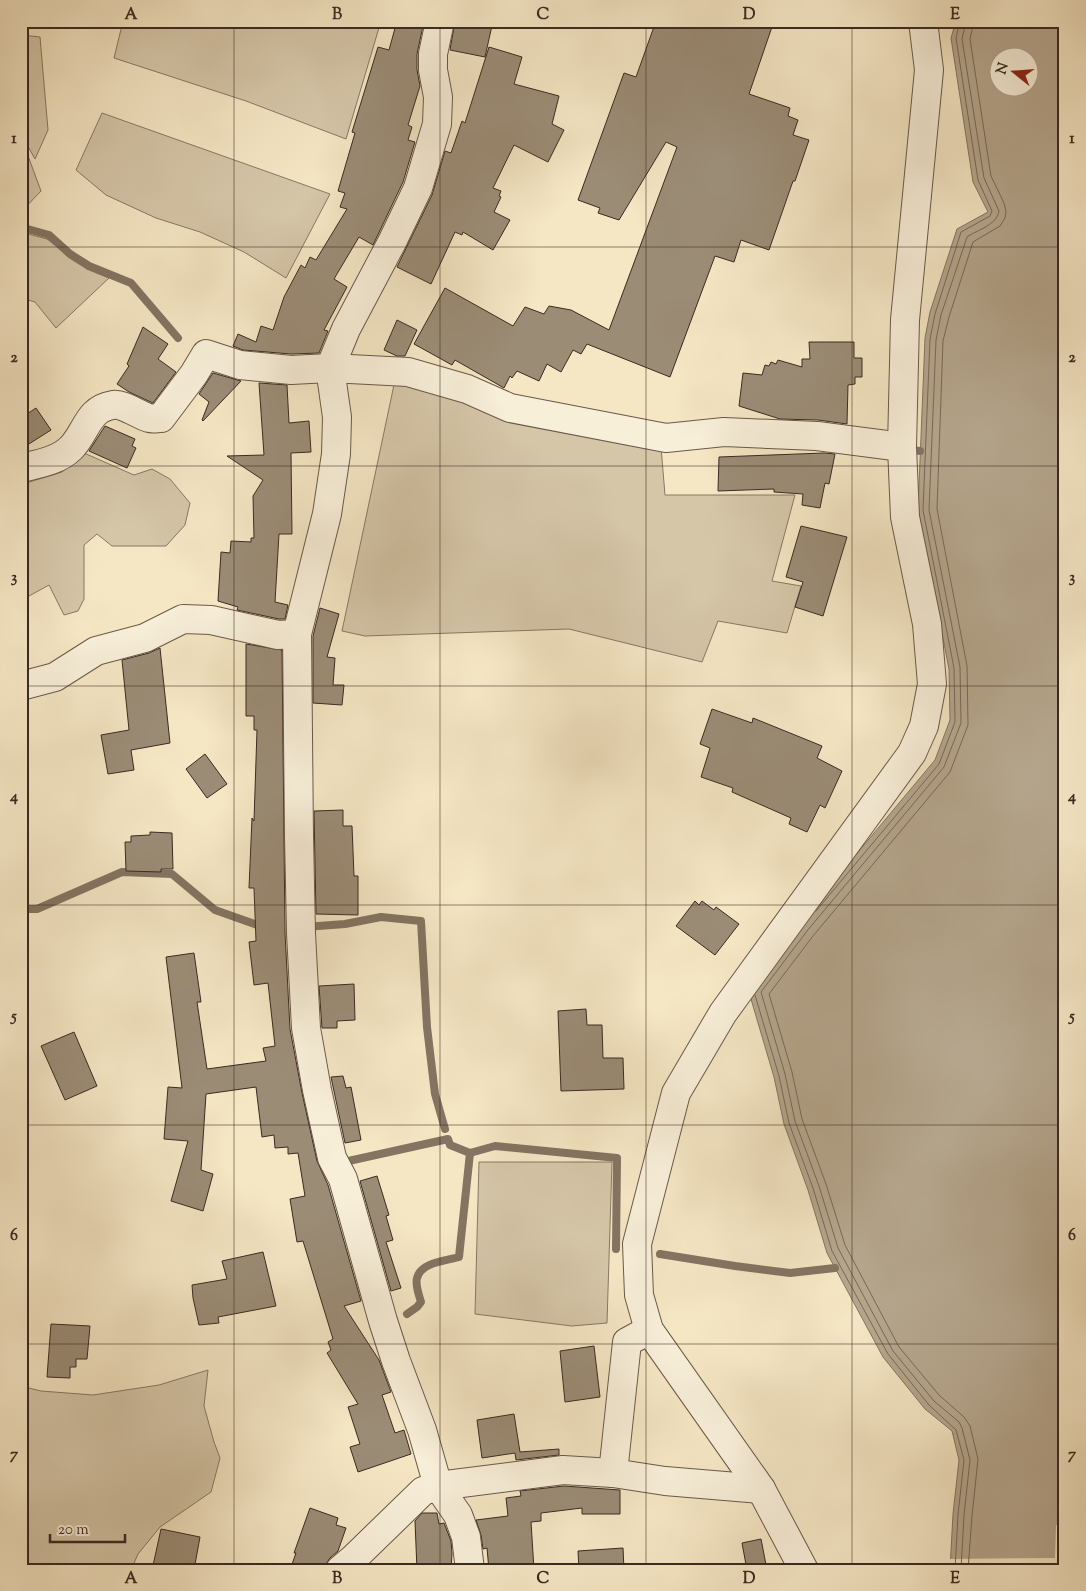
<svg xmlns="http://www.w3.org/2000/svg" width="1086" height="1591" viewBox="0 0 1086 1591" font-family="'Sorts Mill Goudy',serif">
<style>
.green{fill:#d5c6a8;stroke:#887865}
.water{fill:#b5a68d;stroke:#847462;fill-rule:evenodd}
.pier{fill:#f5e6c4}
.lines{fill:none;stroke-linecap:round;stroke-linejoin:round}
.shore{stroke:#786858;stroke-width:1}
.stream{stroke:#847462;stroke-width:8}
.building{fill:#9b8c76;stroke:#3a2a22}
.minor-casing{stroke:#69594a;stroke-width:30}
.minor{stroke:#f8efd9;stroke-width:28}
.grid{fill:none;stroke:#3a2a22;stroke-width:1;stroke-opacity:0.55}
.neatline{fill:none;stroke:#3a2a22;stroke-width:2}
.grid-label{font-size:16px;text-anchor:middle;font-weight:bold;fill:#3a2a22}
</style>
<rect width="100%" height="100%" fill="#f5e6c4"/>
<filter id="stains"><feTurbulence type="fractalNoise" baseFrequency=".004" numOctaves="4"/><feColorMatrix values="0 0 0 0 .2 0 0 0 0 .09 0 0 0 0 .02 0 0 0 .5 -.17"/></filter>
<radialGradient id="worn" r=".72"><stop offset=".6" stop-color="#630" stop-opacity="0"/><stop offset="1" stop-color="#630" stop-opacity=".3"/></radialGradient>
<g class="green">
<path d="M123 21H381L346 139 246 101 114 58Z"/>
<path d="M21 35 40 37 48 130 35 159 26 143 21 142Z"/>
<path d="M102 113 330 194 286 278 244 252 200 232 156 218 106 195 76 170Z"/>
<path d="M21 145H24L41 191 21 212Z"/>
<path d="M21 232 47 239 87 269 109 278 56 328 35 302 21 298Z"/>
<path d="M395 380 661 447 665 495H795L772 581 801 586 787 633 718 621 702 662 569 629 365 636 342 631Z"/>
<path d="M84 453 134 475 152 469 170 479 190 503 185 525 166 546H112L97 534 84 545V599L78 611 64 615 49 585 29 596 21 597V483H26L62 472Z"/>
<path d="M479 1162H612L607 1323 572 1326 475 1314Z"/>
<path d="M208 1370 204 1406 214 1442 220 1458 211 1492 160 1527 138 1554 131 1570H21V1386L41 1391 93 1395 159 1385Z"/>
</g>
<path class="water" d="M956 21H1065V1570H950L953 1514 959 1460 952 1431 925 1409 883 1357 827 1253 808 1190 784 1124 774 1077 748 989 798 924 935 760 950 720 949 669 918 510 925 338 930 312 957 229 988 212 973 182 951 38ZM998 58H1028V88H998Z"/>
<path class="pier" d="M1056 1525 1065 1526V1570H1055L1054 1563 950 1564V1559L1055 1558Z"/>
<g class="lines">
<g class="shore">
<path d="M816 911 939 764 955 722 954 668 923 510 930 339 935 314 961 232 990 216 992 211 978 180 956 38 960 21"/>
<path d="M755 995 779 1076 789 1123 813 1188 832 1251 888 1354 929 1405 956 1430 964 1460 958 1515 955 1570"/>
<path d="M961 1570 964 1515 970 1460 962 1428 959 1422 934 1401 893 1351 838 1248 819 1186 795 1121 785 1074 761 992 807 931 944 767 961 723 960 667 929 510 936 340 941 315 967 237C977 230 997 225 999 211L984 178 962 39 966 21"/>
<path d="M968 1570 972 1516 978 1459 970 1426 964 1417 939 1395 899 1347 845 1245 826 1184 802 1119 792 1072 769 994 813 936 950 772 968 725 967 666 937 509 943 341 949 317 973 242 1000 226 1005 218 1006 211 1004 203 991 176 970 39 974 21"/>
</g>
<g class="stream">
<path d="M24 228 49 235 70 254 89 266 131 283 178 338"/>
<path d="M912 450 920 451"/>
<path d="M21 909H37L122 872 172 874 215 910 263 927"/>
<path d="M305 927 345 924 381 917 421 921 427 1027 435 1094 445 1129"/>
<path d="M344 1162 448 1139 450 1145 470 1153 495 1146 617 1158 616 1249"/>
<path d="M660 1254 735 1266 790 1273 835 1268"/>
<path d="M407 1314 417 1307 421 1302C419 1295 415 1285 417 1278 421 1262 446 1261 459 1257L470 1153"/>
</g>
</g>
<g class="building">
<path d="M397 21H424L417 54V70L420 86 408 125 412 127 408 140 415 142 403 182 373 245 359 237 334 279 347 287 324 330 328 331 319 353 291 354 243 350 233 346 238 334 256 342 261 326 273 330 284 297 301 265 305 268 310 257 316 260 347 209 340 207 345 193 338 191 355 133 352 132 378 47 389 50Z"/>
<path d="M455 21H493L485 57 450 50Z"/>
<path d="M656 21H774L749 94 790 108 788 116 798 120 793 135 809 140 795 181H793L769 250 741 240 734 262 715 256 670 377 587 344 581 354 573 350 561 372 547 364 539 381 517 371 512 378 510 376 504 388 455 360 452 365 414 344 445 288 513 326 525 307 544 314 549 306 571 310 609 330 677 147 666 142 619 220 598 213 600 208 578 200 624 73 636 77Z"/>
<path d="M489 47 522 57 514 84 559 96 552 124 564 130 548 162 514 145 493 188 501 191 499 196 501 197 494 212 510 220 493 250 463 232 462 235 455 232 431 284 397 267 432 195 445 151 451 153 462 121 465 123Z"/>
<path d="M397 320 417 330 405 356H397L384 350Z"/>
<path d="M143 327 168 344 158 359 176 372 153 403 129 392 117 384 129 366 127 364Z"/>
<path d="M809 342H854V358H862V377H855V384L848 385 847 424 818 420 780 419 739 406 743 373 762 375 765 365 769 366 771 362 776 364 778 360 802 367V359H810Z"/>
<path d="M213 373 241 381 203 421 202 420 209 402 199 394Z"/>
<path d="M259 383 287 385 289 423 309 421 311 452 291 453 292 534H279L275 602 288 605 285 619H279L237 610 238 607 218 601 221 552 230 553 231 541 251 542V538H254L253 496 263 480 227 456 264 455Z"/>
<path d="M36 408 51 430 21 449V418Z"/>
<path d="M105 426 135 439 132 446 136 448 127 468 89 451Z"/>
<path d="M824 453 835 454 829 484 825 483 820 508 802 505 803 494 774 492V489L718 491 719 457Z"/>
<path d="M801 526 847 537 823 616 795 607 803 582 786 577Z"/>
<path d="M320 608 339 614 327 657 335 658 333 685H344L342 705 313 703V636Z"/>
<path d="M246 644 282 650 285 933 290 1029 302 1093 317 1161 328 1185 361 1301 344 1306 379 1360 391 1392 382 1395 395 1433 404 1430 411 1454 358 1472 350 1447 360 1444 348 1407 358 1404 327 1353 331 1350 328 1342 333 1339 303 1241 297 1242 290 1199 305 1196 298 1153 288 1154V1147L275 1148 274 1135 262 1137 256 1087 206 1094 201 1170 213 1174 203 1211 171 1201 188 1141 164 1139 168 1087 182 1088 166 957 194 953 201 1002H197L207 1069 266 1061 263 1048 275 1046 268 983 254 985 249 942 256 941 254 888H249L252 818 254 821 257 730H254V716H246Z"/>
<path d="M160 648 170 743 131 750 134 770 108 774 101 735 129 730 122 660 149 653Z"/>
<path d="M712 709 752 723 753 718 822 746 817 758 842 771 825 808 820 805 807 832 789 824 791 818 732 792 733 788 701 777 710 748 700 744Z"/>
<path d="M205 754 227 784 207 798 186 769Z"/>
<path d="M343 810V826H352L354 876H358V915L316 914 314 811Z"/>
<path d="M150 832 172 833 173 869H161V872L126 871 125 842H131V836L150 835Z"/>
<path d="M695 901 699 905 702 901 714 910 716 907 739 924 715 955 676 926Z"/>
<path d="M354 984 355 1020 337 1021V1028H322L319 986Z"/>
<path d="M586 1009 587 1025H602L603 1058H623L624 1089 561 1091 558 1011Z"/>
<path d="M74 1032 97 1086 65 1100 41 1046Z"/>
<path d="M343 1076 346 1088 351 1087 361 1140 345 1143 331 1077Z"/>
<path d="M377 1176 389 1215 386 1216 393 1240 386 1242 401 1288 391 1291 360 1181Z"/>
<path d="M263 1252 276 1306 218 1317 219 1323 199 1325 193 1298 192 1285 227 1279 222 1261Z"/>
<path d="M51 1324 90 1326 87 1359H76V1367H70V1378L47 1377Z"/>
<path d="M594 1346 600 1397 565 1402 560 1351Z"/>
<path d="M514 1414 520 1452 559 1449V1455L516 1460 515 1453 482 1458 477 1420Z"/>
<path d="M564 1486 620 1490V1514H582V1508L541 1513V1521L531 1522 534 1570H489L487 1548 483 1549 481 1535 476 1520 508 1516 506 1498 521 1496 520 1491Z"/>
<path d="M310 1508 338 1518 336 1525 346 1528 338 1551 330 1558 326 1564 325 1570H290L296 1553H294Z"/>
<path d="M422 1513H437L439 1524 444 1523 451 1541 452 1553 451 1570H417L415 1521Z"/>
<path d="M161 1529 200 1537 194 1570H152Z"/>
<path d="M761 1539 767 1570H747L742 1543Z"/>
<path d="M623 1548 624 1570H579L578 1551Z"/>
</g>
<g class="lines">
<defs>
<g id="minor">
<path d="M440 21 433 54V70L438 97 437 124 418 188 392 242 346 329 330 368 337 417 336 454 327 514 297 634 299 836 301 933 306 1028 317 1090 332 1158 343 1179 383 1321 396 1361 422 1430 438 1486 458 1515 466 1537 470 1570"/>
<path d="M21 468C38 464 58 461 71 448 87 432 87 409 113 405 122 403 139 415 149 418 153 419 157 418 161 418L194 374 206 354 240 365 291 370 330 368 408 372 467 389 510 408 666 438 724 432 817 436 902 447"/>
<path d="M21 686 55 677 96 651 145 638 183 619 211 620 278 635 297 634"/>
<path d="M613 1473 627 1342 649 1330"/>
<path d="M340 1570 353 1559 423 1491 438 1486 563 1470 613 1473 665 1481 761 1489"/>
<path d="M804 1570 761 1489 649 1330 639 1295 637 1244 676 1093 723 1013 912 753 924 726 932 684 927 624 905 517 902 447 905 320 929 70 923 21"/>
</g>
</defs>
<use href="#minor" class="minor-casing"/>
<use href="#minor" class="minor"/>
</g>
<path class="grid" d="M234 21V1570M440 21V1570M646 21V1570M852 21V1570M21 247H1065M21 466H1065M21 686H1065M21 905H1065M21 1125H1065M21 1344H1065"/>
<rect width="1086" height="1591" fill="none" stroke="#f5e6c4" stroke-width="55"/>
<g transform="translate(1014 72) rotate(287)"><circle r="24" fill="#f8efd9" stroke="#aca090"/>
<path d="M0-4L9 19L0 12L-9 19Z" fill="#8f2418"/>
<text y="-8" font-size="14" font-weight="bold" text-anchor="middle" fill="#3a2a22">N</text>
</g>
<path d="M50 1534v8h75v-8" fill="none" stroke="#3a2a22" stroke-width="2.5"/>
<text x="58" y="1534" font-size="15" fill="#3a2a22" stroke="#f8efd9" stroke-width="4" paint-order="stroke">20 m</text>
<rect x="28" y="28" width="1030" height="1536" class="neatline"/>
<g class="grid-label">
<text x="131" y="19">A</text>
<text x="337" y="19">B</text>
<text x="543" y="19">C</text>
<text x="749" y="19">D</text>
<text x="955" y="19">E</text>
<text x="14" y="143">1</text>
<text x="1072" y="143">1</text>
<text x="14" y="362">2</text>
<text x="1072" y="362">2</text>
<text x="14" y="582">3</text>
<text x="1072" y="582">3</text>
<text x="14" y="801">4</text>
<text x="1072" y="801">4</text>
<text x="14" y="1021">5</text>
<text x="1072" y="1021">5</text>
<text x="14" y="1240">6</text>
<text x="1072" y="1240">6</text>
<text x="14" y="1459">7</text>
<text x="1072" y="1459">7</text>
<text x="131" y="1583">A</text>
<text x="337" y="1583">B</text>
<text x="543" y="1583">C</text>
<text x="749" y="1583">D</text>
<text x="955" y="1583">E</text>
</g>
<rect width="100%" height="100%" filter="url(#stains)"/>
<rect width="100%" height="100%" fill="url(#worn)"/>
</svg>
